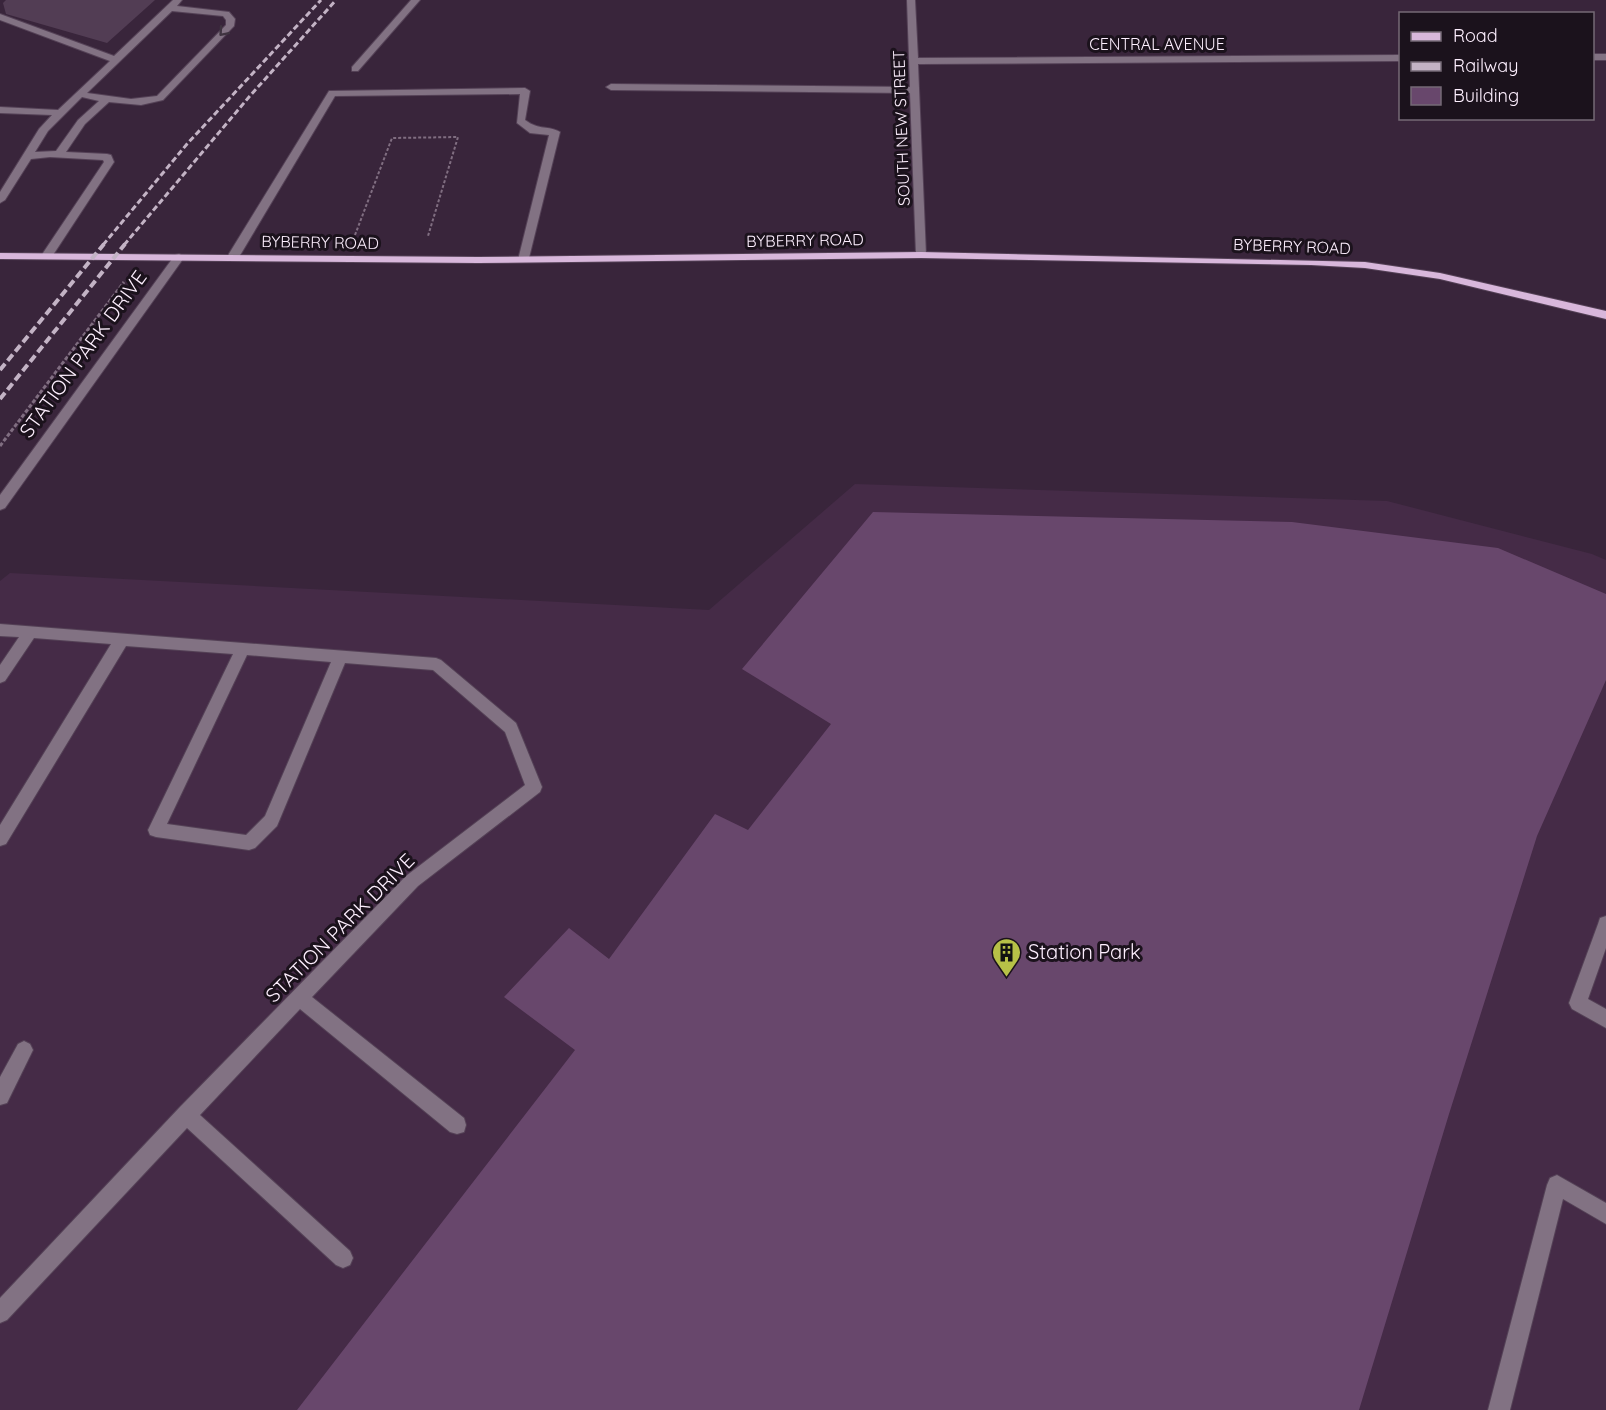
<svg xmlns="http://www.w3.org/2000/svg" width="1606" height="1410" viewBox="0 0 1606 1410" font-family="Quicksand,sans-serif">
<style>
.built{fill:#452b47}
.green{fill:#523d54}
.building{fill:#68476c}
.lines{fill:none;stroke-linecap:round;stroke-linejoin:round}
.minor-casing{stroke:#544156;stroke-width:2}
.major-casing{stroke:#544156;stroke-width:2}
.path-far1{stroke:#806e81;stroke-width:2;stroke-dasharray:3 2;stroke-linecap:butt}
.path{stroke:#806e81;stroke-width:3;stroke-dasharray:4 2;stroke-linecap:butt}
.minor{fill:#827283;fill-rule:evenodd}
.major{fill:#d8b7db;fill-rule:evenodd}
.rail-far1{stroke:#c3b3c5;stroke-width:3;stroke-dasharray:6 3;stroke-linecap:butt}
.rail{stroke:#c3b3c5;stroke-width:4;stroke-dasharray:8 4;stroke-linecap:butt}
.oneway{stroke:#3f3440}
.labels{text-anchor:middle;stroke-width:6;stroke-linejoin:round;paint-order:stroke}
.far-street-label{font-size:16px;fill:#fdeffe;stroke:#1b121c}
.street-label{font-size:20px;fill:#fdeffe;stroke:#1b121c}
.poi-label{font-size:20px;fill:#fdeffe;stroke:#1b121c;text-anchor:start}
</style>
<rect width="100%" height="100%" fill="#39253b"/>
<path class="built" d="M855 484 1387 501 1592 554 1606 560V1410H0V581L10 573 709 610Z"/>
<path class="green" d="M6 0H155L107 43 6 14 3 3Z"/>
<path class="building" d="M873 512 1292 522 1498 548 1606 594V680L1537 836 1449 1114 1359 1410H297L575 1050 504 997 569 928 609 959 715 814 748 830 831 724 742 669Z"/>
<g class="lines">
<defs>
<g id="minor">
<path d="M173 0H182L177 6 229 12 235 19 234 26 163 100 141 105 109 102 85 124 66 152 107 154 111 155 114 162 51 258H43L41 256 104 162 103 160 50 157 31 159 5 200 0 203V192L39 129 52 115 0 113V107L58 110 110 61 0 20V14L114 56ZM172 11 223 16 226 20V25L157 96 131 99 87 93ZM82 97 99 101 78 120 56 151 35 152 48 131Z"/>
<path d="M411 0H420L358 71H352V67Z"/>
<path d="M907 0H915L918 58 1400 55V61L918 64 926 255 921 258 916 255 910 93 611 90 606 87 611 84 910 87Z"/>
<rect x="1592" y="54" width="14" height="6"/>
<path d="M525 88 530 91 525 120C540 131 548 125 560 132L528 262H520L518 260 549 135 530 133 517 123 520 94 335 96 239 257 233 260 227 257 329 91Z"/>
<path d="M179 254 185 257 183 259 5 508 0 510V495L175 255Z"/>
<path d="M0 624 436 658 441 660 516 723 542 787 540 792 418 886 312 997 464 1118 466 1125 464 1132 457 1134 450 1132 300 1009 200 1115 350 1251 353 1258 350 1265 343 1268 336 1265 187 1128 7 1320 0 1323V1298L179 1108 406 876 525 785 505 732 433 670 345 663 277 826 255 848 249 850 156 837 150 835 148 830 233 654 126 646 6 844 0 846V825L111 644 34 638 5 681 0 683V665L19 637 0 636ZM247 655 331 662 265 816 246 835 167 824Z"/>
<path d="M1606 916V948L1588 999 1606 1009V1028L1572 1009 1569 1003 1598 924 1600 918Z"/>
<path d="M24 1041 30 1044 33 1050 7 1103 0 1105V1077L18 1044Z"/>
<path d="M1557 1175 1606 1203V1224L1563 1199 1510 1410H1488L1547 1185 1550 1178Z"/>
</g>
<path id="major" d="M921 252 1365 262 1440 273 1606 311V319L1440 279 1365 268 1311 265 921 258 478 263 0 259V253L478 257Z"/>
</defs>
<use href="#minor" class="minor-casing"/>
<use href="#major" class="major-casing"/>
<path class="path-far1" d="M355 235 392 138 458 137 428 236"/>
<path class="path" d="M0 446 124 282"/>
<use href="#minor" class="minor"/>
<use href="#major" class="major"/>
<g class="rail-far1">
<path d="M103 245 187 144 321 0"/>
<path d="M124 245 249 97 336 0"/>
</g>
<g class="rail">
<path d="M0 370 104 244"/>
<path d="M0 399 125 244"/>
</g>
</g>
<defs><path id="oneway-chevron" d="M-2-3.5L2.5 0L-2 3.5" fill="none" stroke-width="1.6" stroke-linecap="round" stroke-linejoin="round" transform="scale(1.5)"/></defs>
<use class="oneway" href="#oneway-chevron" transform="translate(223 32) rotate(131)"/>
<defs>
<symbol id="building-pin" viewBox="-11 -11 22 30"><path d="M0 17L-7.5 6A9.5 9.5 0 1 1 7.5 6Z" fill="#b7c147" stroke="#1b121c"/><path d="M-4-6H4V6H1V3H-1V6H-4ZM-2.5-4.3h1.7v1.8h-1.7ZM.8-4.3h1.7v1.8H.8ZM-2.5-1h1.7V.8h-1.7ZM.8-1h1.7V.8H.8Z" fill="#111"/></symbol>
</defs>
<g fill-rule="evenodd">
<use href="#building-pin" x="990" y="936" width="33" height="45"/>
</g>
<g class="labels">
<g class="far-street-label">
<text x="1157" y="50">CENTRAL AVENUE</text>
<text transform="translate(901 128) rotate(-92)" y="6">SOUTH NEW STREET</text>
<text transform="translate(805 240) rotate(-1)" y="6">BYBERRY ROAD</text>
<text transform="translate(320 242) rotate(1)" y="6">BYBERRY ROAD</text>
<text transform="translate(1292 246) rotate(2)" y="6">BYBERRY ROAD</text>
</g>
<g class="street-label">
<text transform="translate(83 354) rotate(-54)" y="7">STATION PARK DRIVE</text>
<text transform="translate(340 928) rotate(-45)" y="7">STATION PARK DRIVE</text>
</g>
<g class="poi-label">
<text x="1028" y="959">Station Park</text>
</g>
</g>
<rect x="1399" y="12" width="195" height="108" fill="#1b121c" stroke="#756a76" stroke-width="1.5"/>
<rect x="1411" y="32" width="30" height="9" fill="#d8b7db" stroke="#756a76" stroke-width="1.5"/>
<text x="1453" y="42" font-size="18" fill="#fdeffe">Road</text>
<rect x="1411" y="62" width="30" height="9" fill="#c3b3c5" stroke="#756a76" stroke-width="1.5"/>
<text x="1453" y="72" font-size="18" fill="#fdeffe">Railway</text>
<rect x="1411" y="87" width="30" height="18" fill="#68476c" stroke="#756a76" stroke-width="1.5"/>
<text x="1453" y="102" font-size="18" fill="#fdeffe">Building</text>
</svg>
